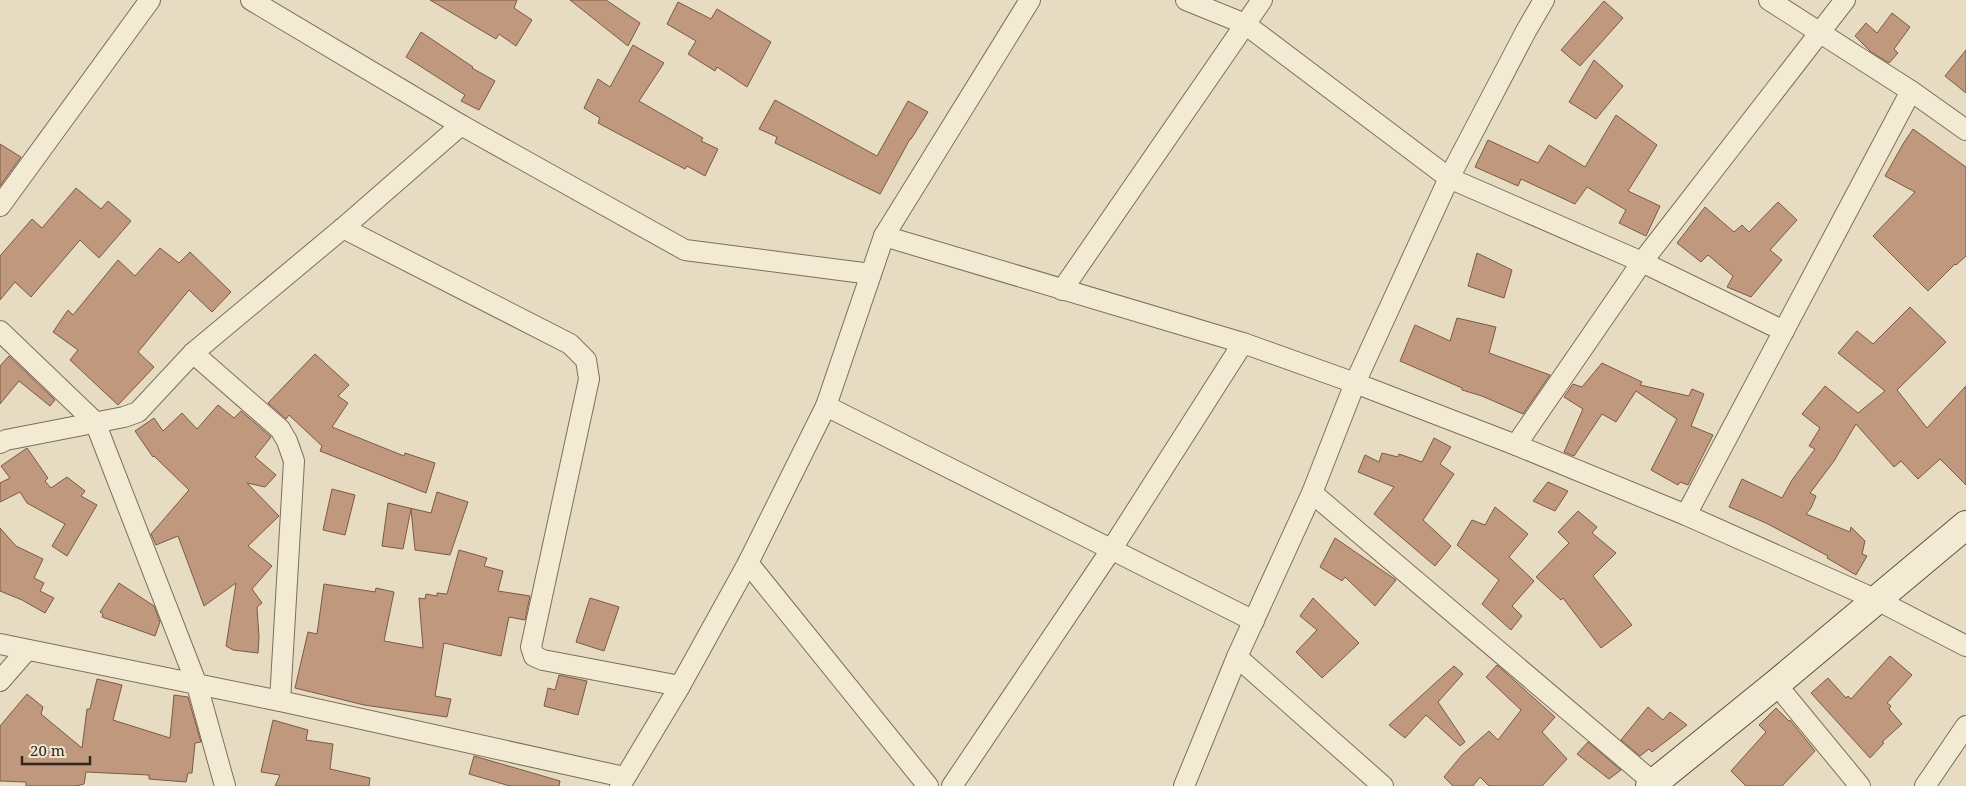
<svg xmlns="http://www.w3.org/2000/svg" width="1966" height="786" viewBox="0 0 1966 786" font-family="'Noto Serif',serif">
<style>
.building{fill:#c0987d;stroke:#7a5a45}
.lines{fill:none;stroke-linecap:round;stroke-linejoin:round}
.street-casing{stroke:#7e6e5c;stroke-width:22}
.secondary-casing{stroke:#604f3f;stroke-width:30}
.street{stroke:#f3ead4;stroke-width:20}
.secondary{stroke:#f3ead4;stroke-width:28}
</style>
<rect width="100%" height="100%" fill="#e7dcc2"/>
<g class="building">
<path d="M430 0H517L514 8 532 20 516 46 499 34 496 39Z"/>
<path d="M570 0H606L640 23 628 46Z"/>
<path d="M1604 1 1623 18 1580 66 1561 50Z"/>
<path d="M678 2 711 19 717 9 771 42 747 87 717 67 715 71 688 54 696 41 667 24Z"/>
<path d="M1892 13 1910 27 1894 49 1898 53 1889 63 1871 52 1855 36 1866 23 1877 33Z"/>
<path d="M421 32 473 67 472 68 495 81 479 110 461 101 465 95 406 57Z"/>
<path d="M633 45 664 63 639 101 703 138 701 141 718 149 705 176 687 166 685 169 598 123 600 118 584 108 598 79 610 87Z"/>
<path d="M1966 50V93L1945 76Z"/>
<path d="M1594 60 1623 86 1596 119 1569 102Z"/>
<path d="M775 100 877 156 908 101 928 112 911 139H910L880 194 775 143 777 137 759 129Z"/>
<path d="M1616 115 1657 145 1628 191 1660 206 1646 236 1619 223 1626 210 1587 187 1575 204 1521 179 1518 186 1475 167 1488 140 1538 163 1549 145 1585 167Z"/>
<path d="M1913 129 1966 167V256L1956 265 1955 264 1928 291 1873 236 1915 192 1885 176 1903 144Z"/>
<path d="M0 144 21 157 0 186Z"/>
<path d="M76 188 101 209 108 201 131 221 99 258 80 240 31 297 15 282 0 300V256L32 219 42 228Z"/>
<path d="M1778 202 1797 220 1770 250 1782 260 1751 297 1727 287 1733 276 1708 255 1701 262 1677 243 1705 207 1734 232 1742 225 1749 232Z"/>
<path d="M160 248 179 263 190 252 231 292 212 312 189 290 138 352 154 367 118 405 70 360 78 350 53 332 68 310 73 315 118 260 135 276Z"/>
<path d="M1477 253 1512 270 1504 298 1468 286Z"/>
<path d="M1910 307 1946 342 1897 390 1927 428 1966 386V485L1940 459 1918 479 1901 461 1894 467 1856 424 1834 461 1810 493 1816 496 1811 508 1806 514 1850 532 1851 527 1865 541 1862 554 1867 556 1856 575 1827 558 1828 556 1766 523 1729 507 1742 479 1782 498 1792 480 1815 449 1809 446 1820 428 1802 414 1825 386 1858 413 1885 391 1838 353 1857 331 1873 344Z"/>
<path d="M1457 318 1496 327 1489 353 1550 375 1523 414 1482 396 1462 390V388L1400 361 1415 325 1450 341Z"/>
<path d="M315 354 349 385 338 396 348 403 332 427 404 456 405 453 435 463 426 493 320 451 322 446 289 415 286 419 268 403Z"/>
<path d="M9 356 55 400 50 406 19 381 0 404V366Z"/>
<path d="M1602 363 1642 382 1640 385 1689 396 1692 389 1704 394 1691 426 1713 435 1688 485 1680 482 1678 485 1651 470 1677 419 1636 391 1616 422 1602 414 1574 456 1564 452 1583 409 1564 397 1573 384 1582 387Z"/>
<path d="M218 405 234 418 241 411 271 437 255 457 276 475 265 487 247 483 279 516 248 546 272 566 252 589 262 603 257 607 259 637 258 653 233 650 226 646 236 583 204 606 178 536 156 545 151 534 189 490 154 456 153 457 135 431 154 418 163 431 182 413 197 429Z"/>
<path d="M1434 438 1451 447 1440 464 1454 474 1423 520 1451 546 1435 566 1374 514 1394 487 1358 472 1365 455 1379 462 1382 453 1398 457 1399 454 1422 462Z"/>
<path d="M27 448 48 478 45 481 51 488 67 477 85 491 81 496 97 505 67 556 52 546 65 524 27 503 20 492 0 502V483L10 478 1 466Z"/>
<path d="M1548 482 1568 491 1555 511 1533 501Z"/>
<path d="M332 489 355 495 345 535 323 530Z"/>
<path d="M437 492 468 502 450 555 415 550 411 509 403 549 382 546 388 503 431 513Z"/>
<path d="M1495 507 1528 534 1509 557 1534 581 1512 606 1522 616 1511 630 1482 604 1499 580 1457 545 1472 520 1485 525Z"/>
<path d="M1578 511 1597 527 1592 533 1616 553 1593 576 1632 625 1601 648 1563 598 1561 600 1536 577 1569 543 1558 532Z"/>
<path d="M0 528 16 546 43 559 34 578 44 583 40 591 54 598 45 613 22 600 0 591Z"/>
<path d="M1335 538 1396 580 1375 606 1345 577 1342 581 1320 567Z"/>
<path d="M459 550 487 558 484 566 503 571 498 591 530 596 525 620 509 617 501 656 444 643 435 696 451 699 447 717 364 705 295 688 308 632 317 634 324 584 375 592 376 588 394 592 384 641 423 648 419 598 425 599 426 594 437 596V593L447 594Z"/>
<path d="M119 583 154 606 160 622 155 636 102 617 103 614 100 612Z"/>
<path d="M590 598 619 607 604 651 576 642Z"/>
<path d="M1313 598 1359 643 1322 678 1296 652 1317 630 1300 616Z"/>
<path d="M1890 656 1912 675 1887 703 1891 706 1889 709 1902 724 1882 742 1884 743 1870 758 1811 693 1828 678 1846 698 1848 696 1851 699Z"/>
<path d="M1497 665 1555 717 1542 732 1567 759 1542 786H1489L1480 777 1473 786H1453L1444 777 1462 755 1489 731 1498 740 1521 710 1486 677Z"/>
<path d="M1454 666 1463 674 1438 702 1465 742 1460 746 1426 715 1405 738 1389 725Z"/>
<path d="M559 675 587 681 578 715 544 706 548 688 555 690Z"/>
<path d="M97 679 122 685 113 720 170 738 174 695 188 697 201 742 195 743 192 773H188L186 782 149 779V775L86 772 84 784 76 786H26V782L0 781V726L27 694 43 707 41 714 82 748 87 709H90Z"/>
<path d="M1648 707 1663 720 1670 712 1687 725 1652 752 1649 749 1640 756 1621 740Z"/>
<path d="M1776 708 1789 721 1790 720 1815 751 1782 786H1746L1731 771 1766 732 1759 725Z"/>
<path d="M273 720 308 730 306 740 333 744 330 769 370 778 369 786H275L280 775 261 772Z"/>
<path d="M1588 742 1621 770 1609 779 1577 754Z"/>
<path d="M474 756 560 781 559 786H510L469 774Z"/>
</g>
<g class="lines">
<defs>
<g id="street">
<path d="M251 0 461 125 685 250 871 274"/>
<path d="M1186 0 1245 24 1449 178 1642 262 1784 331"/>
<path d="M1769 0 1911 91 1966 130"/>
<path d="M0 206 150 0"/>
<path d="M343 228 570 344 586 360 589 379 531 647 534 656 543 660 680 686"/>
<path d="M884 236 1243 343 1355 383 1516 445 1686 515 1877 600 1966 646"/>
<path d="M1062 290 1262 0"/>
<path d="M0 331 95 422 197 685 225 786"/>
<path d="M193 353 280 429 287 441 294 461 280 701"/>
<path d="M826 406 1254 621"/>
<path d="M0 443 6 440 124 417 138 412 193 353 343 228 461 125"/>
<path d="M1516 445 1642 262 1845 0"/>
<path d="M1312 493 1654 783"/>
<path d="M1686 515 1911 91"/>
<path d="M748 563 928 786"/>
<path d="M0 644 280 701 624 777"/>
<path d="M1237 657 1383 786"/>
<path d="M0 681 27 650"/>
<path d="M1776 684 1860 786"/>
<path d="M620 786 680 686 748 563 826 406 884 236 1030 0"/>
<path d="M952 786 1111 550 1243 343"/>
<path d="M1184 786 1237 657 1312 493 1355 383 1449 178 1526 31 1544 0"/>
<path d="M1925 786 1966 726"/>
</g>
<path id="secondary" d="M1650 786 1776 684 1966 525"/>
</defs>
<use href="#street" class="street-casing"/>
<use href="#secondary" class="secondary-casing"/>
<use href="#street" class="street"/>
<use href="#secondary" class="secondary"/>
</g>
<path d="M22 756v8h68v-8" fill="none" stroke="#30271e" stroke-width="2.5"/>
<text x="30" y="756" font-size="15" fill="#30271e" stroke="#efe6d1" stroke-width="4" paint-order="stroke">20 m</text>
</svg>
